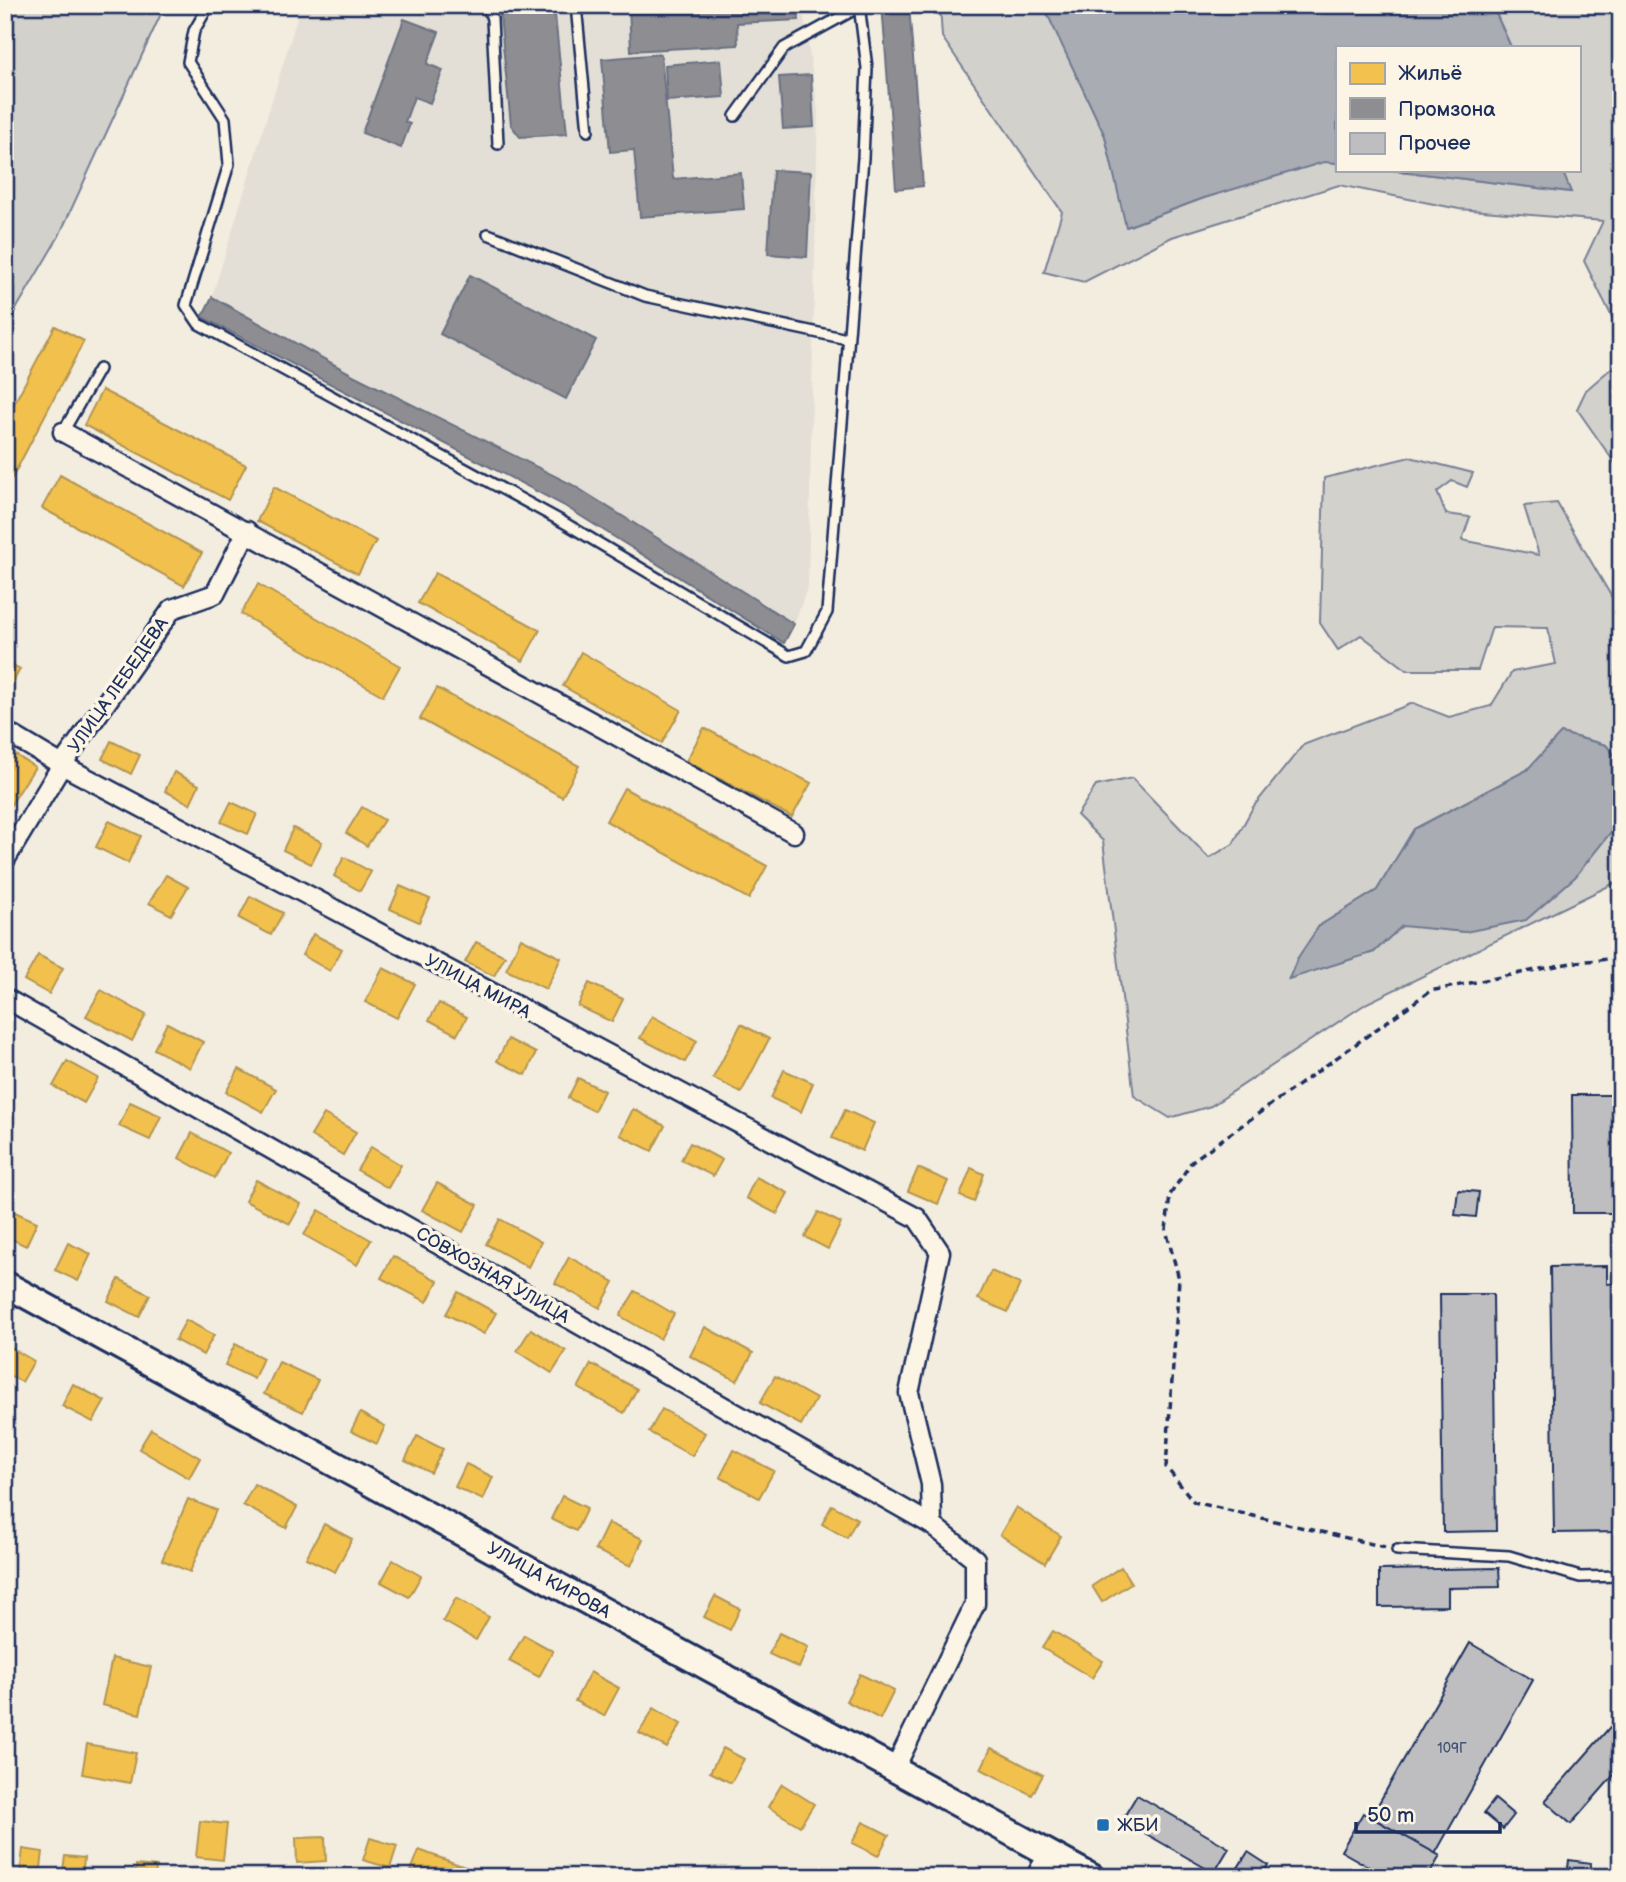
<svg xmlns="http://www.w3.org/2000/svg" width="1626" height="1882" viewBox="0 0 1626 1882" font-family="'Balsamiq Sans',sans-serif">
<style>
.built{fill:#e3dfd6}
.green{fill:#d3d1cc;stroke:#778095;stroke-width:2}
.water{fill:#a9acb3;stroke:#707a91;stroke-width:2}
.homes{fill:#f2c14e;stroke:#b29553;stroke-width:2}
.industry{fill:#8d8d92;stroke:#6b7182;stroke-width:2}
.building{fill:#bebec0;stroke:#1b2f5e;stroke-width:2}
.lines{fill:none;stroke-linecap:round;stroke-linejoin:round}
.lane-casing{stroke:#1b2f5e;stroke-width:14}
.street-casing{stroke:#1b2f5e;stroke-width:23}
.secondary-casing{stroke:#1b2f5e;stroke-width:30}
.path{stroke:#1b2f5e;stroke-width:3.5;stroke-dasharray:7 5;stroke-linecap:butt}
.lane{stroke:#fcf5e5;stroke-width:9}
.street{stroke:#fcf5e5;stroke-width:18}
.secondary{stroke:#fcf5e5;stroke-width:24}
.poi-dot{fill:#1f6fb2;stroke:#fcf5e5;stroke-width:2.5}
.labels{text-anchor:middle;stroke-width:7;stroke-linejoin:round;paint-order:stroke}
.number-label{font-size:14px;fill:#445376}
.street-label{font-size:18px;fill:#1b2f5e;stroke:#fcf5e5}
.poi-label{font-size:18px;fill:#1b2f5e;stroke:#fcf5e5;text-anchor:start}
</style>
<rect width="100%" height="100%" fill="#f3ede0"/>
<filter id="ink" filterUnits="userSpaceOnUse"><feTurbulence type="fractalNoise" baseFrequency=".0143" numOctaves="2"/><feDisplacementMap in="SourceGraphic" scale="14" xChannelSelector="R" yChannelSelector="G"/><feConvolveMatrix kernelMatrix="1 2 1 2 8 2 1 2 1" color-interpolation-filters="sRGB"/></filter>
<g filter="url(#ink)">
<path class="built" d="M301 5H802L818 110 808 586 794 624 573 485 353 375 212 297Z"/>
<g class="green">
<path d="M5 5H165L59 236 5 328Z"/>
<path d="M940 5H1042L1046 9 1105 136 1127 227 1204 198 1324 161 1337 163V170H1391L1570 192 1562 170H1579V47H1511L1492 5H1621V335L1584 261 1603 221 1459 209 1339 185 1172 237 1084 282 1044 272 1062 212 942 37Z"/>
<path d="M1621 360V472L1577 409 1586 390Z"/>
<path d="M1410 457 1473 473 1467 487 1452 481 1437 492 1446 514 1470 517 1462 540 1539 555 1524 506 1557 503 1621 613V763L1606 745 1561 733 1527 770 1414 829 1377 890 1319 926 1289 978 1374 952 1402 925 1465 932 1575 877 1614 828 1621 814V880L1367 1003 1211 1106 1170 1118 1134 1096 1103 841 1077 815 1096 786 1132 778 1209 858 1233 844 1253 807 1303 745 1413 703 1449 717 1491 706 1512 672 1556 664 1548 628 1492 627 1478 670H1407L1361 635 1338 650 1320 623 1324 478Z"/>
</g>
<g class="water">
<path d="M1043 5H1492L1511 47H1337V163L1324 162 1204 198 1126 227 1105 136Z"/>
<path d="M1391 170H1562L1571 192Z"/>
<path d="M1561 733 1606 745 1621 763V814L1614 828 1575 877 1526 920 1465 932 1402 926 1374 952 1289 979 1297 959 1319 926 1377 890 1414 829 1527 770Z"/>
</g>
<g class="homes">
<path d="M55 326 84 341 12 478 5 474V421Z"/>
<path d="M102 390 246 465 228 500 84 425Z"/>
<path d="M60 475 202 553 184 586 42 508Z"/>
<path d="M274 487 376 541 358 574 257 521Z"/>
<path d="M435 573 540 630 523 661 418 603Z"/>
<path d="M258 584 400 666 383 696 241 614Z"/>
<path d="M581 652 681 710 662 743 563 686Z"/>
<path d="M5 661 20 669 5 698Z"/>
<path d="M437 688 579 766 562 797 420 719Z"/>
<path d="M704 728 811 783 792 817 686 761Z"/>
<path d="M111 741 140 755 131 774 102 759Z"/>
<path d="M5 748 35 767 5 814 6 770Z"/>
<path d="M174 772 199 785 190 804 165 791Z"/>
<path d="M624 788 767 866 749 899 606 821Z"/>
<path d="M231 802 257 814 248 834 221 822Z"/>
<path d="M362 807 384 820 367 846 346 833Z"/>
<path d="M109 821 141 836 128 863 96 847Z"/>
<path d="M293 828 322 842 311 864 283 850Z"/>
<path d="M344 857 371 872 360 891 334 876Z"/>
<path d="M166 875 188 887 171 915 149 903Z"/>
<path d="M400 886 430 899 419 922 390 909Z"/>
<path d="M250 896 283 913 271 935 239 918Z"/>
<path d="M313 934 342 949 330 971 302 955Z"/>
<path d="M521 938 561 958 546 989 506 970Z"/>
<path d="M476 942 505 956 494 976 465 962Z"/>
<path d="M38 955 63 968 49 994 24 980Z"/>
<path d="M383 968 415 984 397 1018 365 1002Z"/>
<path d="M589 983 623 999 612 1022 578 1006Z"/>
<path d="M101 990 146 1015 132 1041 86 1016Z"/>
<path d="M439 1003 467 1017 457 1035 429 1020Z"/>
<path d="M652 1016 697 1041 685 1062 640 1038Z"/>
<path d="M167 1023 203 1042 190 1068 154 1049Z"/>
<path d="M741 1024 769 1039 741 1093 713 1078Z"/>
<path d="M508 1039 536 1053 526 1075 497 1061Z"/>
<path d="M67 1061 98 1078 84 1103 53 1086Z"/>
<path d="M239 1069 276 1089 263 1112 226 1092Z"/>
<path d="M784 1070 813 1083 801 1112 771 1098Z"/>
<path d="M578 1078 604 1091 594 1111 568 1098Z"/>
<path d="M130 1102 161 1116 150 1140 119 1126Z"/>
<path d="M633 1109 665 1126 652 1151 620 1135Z"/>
<path d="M845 1110 874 1123 862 1151 832 1138Z"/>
<path d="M324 1114 356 1132 343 1155 311 1136Z"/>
<path d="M192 1133 228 1153 215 1178 179 1158Z"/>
<path d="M690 1143 722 1160 713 1176 681 1160Z"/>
<path d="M371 1147 401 1165 388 1188 357 1170Z"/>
<path d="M918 1168 948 1181 938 1204 908 1191Z"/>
<path d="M971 1168 984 1174 974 1202 960 1196Z"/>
<path d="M756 1177 788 1193 777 1214 746 1198Z"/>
<path d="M256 1180 301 1204 290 1224 245 1201Z"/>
<path d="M437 1183 478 1205 463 1232 422 1210Z"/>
<path d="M6 1208 37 1222 26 1246 5 1236Z"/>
<path d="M319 1210 371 1240 357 1265 304 1235Z"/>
<path d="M818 1212 841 1223 828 1249 805 1237Z"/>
<path d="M500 1219 541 1242 528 1267 486 1244Z"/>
<path d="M68 1243 91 1254 78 1281 55 1270Z"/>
<path d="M393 1256 438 1281 427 1302 381 1278Z"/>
<path d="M569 1257 614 1282 600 1308 555 1283Z"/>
<path d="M991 1271 1020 1284 1008 1312 978 1299Z"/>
<path d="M119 1279 150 1295 139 1317 108 1301Z"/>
<path d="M635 1291 674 1314 660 1339 620 1316Z"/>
<path d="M458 1292 496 1313 484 1334 446 1314Z"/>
<path d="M186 1320 214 1335 203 1355 175 1340Z"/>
<path d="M705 1327 753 1353 737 1381 690 1356Z"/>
<path d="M531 1329 566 1351 552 1373 517 1351Z"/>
<path d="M5 1344 34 1361 22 1382 5 1373Z"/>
<path d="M235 1344 263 1358 254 1379 225 1365Z"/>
<path d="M279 1362 318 1380 303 1412 264 1394Z"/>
<path d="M591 1364 637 1389 624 1413 578 1388Z"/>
<path d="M775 1376 816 1399 801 1425 760 1403Z"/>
<path d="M73 1384 105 1401 93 1422 62 1406Z"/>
<path d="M662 1409 705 1433 692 1456 649 1432Z"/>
<path d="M360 1413 385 1426 377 1444 351 1431Z"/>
<path d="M151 1429 200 1458 189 1478 139 1449Z"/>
<path d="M417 1436 443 1449 431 1473 405 1460Z"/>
<path d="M734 1450 774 1471 759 1498 720 1477Z"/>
<path d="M466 1464 493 1477 483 1500 455 1487Z"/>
<path d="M254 1484 297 1507 286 1528 243 1505Z"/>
<path d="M562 1496 587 1508 576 1531 551 1519Z"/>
<path d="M188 1499 216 1510 190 1572 162 1560Z"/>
<path d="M832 1505 857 1519 847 1538 822 1524Z"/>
<path d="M1016 1507 1061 1536 1045 1563 1000 1535Z"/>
<path d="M608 1523 643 1539 631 1566 595 1550Z"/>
<path d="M324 1524 352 1539 335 1572 306 1558Z"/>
<path d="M393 1560 421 1576 409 1597 381 1582Z"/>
<path d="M1121 1567 1131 1583 1102 1602 1092 1586Z"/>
<path d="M715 1596 740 1609 730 1630 704 1617Z"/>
<path d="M456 1598 489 1617 476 1640 443 1621Z"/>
<path d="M1053 1631 1103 1661 1092 1678 1042 1648Z"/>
<path d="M779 1633 808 1647 799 1668 769 1654Z"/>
<path d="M524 1635 553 1651 539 1677 509 1661Z"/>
<path d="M112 1658 151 1667 140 1714 102 1705Z"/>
<path d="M590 1672 619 1688 604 1716 575 1701Z"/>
<path d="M860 1674 894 1691 880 1719 846 1701Z"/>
<path d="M654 1708 681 1724 667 1748 639 1733Z"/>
<path d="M87 1744 136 1753 130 1783 82 1774Z"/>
<path d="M723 1748 744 1759 731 1783 710 1772Z"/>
<path d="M991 1748 1043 1775 1032 1795 981 1769Z"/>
<path d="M782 1784 814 1804 800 1826 768 1807Z"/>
<path d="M200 1821 227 1824 223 1860 196 1857Z"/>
<path d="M863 1822 889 1835 878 1856 852 1843Z"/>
<path d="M325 1837 326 1861 297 1863 296 1838Z"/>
<path d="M370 1838 397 1846 390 1868 363 1860Z"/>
<path d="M23 1849 43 1852 40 1876 20 1874Z"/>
<path d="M419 1850 481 1873 480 1877H418L410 1874Z"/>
<path d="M5 1854H12L11 1873 5 1872Z"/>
<path d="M65 1856 84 1858 82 1877H62Z"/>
<path d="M136 1865 156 1867 155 1877H135Z"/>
</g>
<g class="industry">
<path d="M499 5H554L567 134 520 137 511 125Z"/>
<path d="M629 5H798L799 20 737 23 738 45 631 51Z"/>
<path d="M882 5H909L923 186 896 189Z"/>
<path d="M404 19 439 32 427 64 443 70 430 103 414 97 405 122 410 124 401 148 362 133Z"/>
<path d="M661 54 673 179 741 173 744 209 640 217 634 150 610 152 602 59Z"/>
<path d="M721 60 724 97 667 101 665 65Z"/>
<path d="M811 75 814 127 783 129 779 77Z"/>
<path d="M773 170 811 172 807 257 768 254Z"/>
<path d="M470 275 596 340 566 399 440 334Z"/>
<path d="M212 297 353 375 573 485 794 624 784 643 563 505 202 317Z"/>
</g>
<g class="building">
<path d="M1572 1095H1621V1213H1573Z"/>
<path d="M1458 1190 1479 1192 1476 1217 1455 1215Z"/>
<path d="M1607 1266V1284L1621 1283V1532L1554 1533 1550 1267Z"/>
<path d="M1440 1294H1493L1496 1531 1443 1532Z"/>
<path d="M1499 1568 1500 1587 1448 1588V1606L1379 1607V1570Z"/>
<path d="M1470 1643 1533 1680 1435 1854 1371 1817Z"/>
<path d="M1610 1727 1621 1737V1767L1571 1824 1545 1801Z"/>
<path d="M1137 1795 1229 1848 1214 1873 1122 1820Z"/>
<path d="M1495 1799 1514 1815 1503 1829 1484 1813Z"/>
<path d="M1363 1813 1440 1856 1428 1877H1387L1341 1851Z"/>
<path d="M1248 1852 1268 1865 1260 1877H1232Z"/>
<path d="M1569 1860 1591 1863 1589 1877H1567Z"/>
</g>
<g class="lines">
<defs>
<g id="lane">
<path d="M209 5 194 31 188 62 225 119 229 164 186 305 199 324 563 522 789 656 806 651 827 612 863 158 867 68 859 5"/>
<path d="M487 5 492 19 498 144"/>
<path d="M576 5 588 131"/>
<path d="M735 116 784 48 859 7"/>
<path d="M488 234 645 296 847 339"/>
<path d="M63 432 99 369"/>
<path d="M1397 1550 1509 1556 1580 1577 1621 1576"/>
</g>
<g id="street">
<path d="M63 432 794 833"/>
<path d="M5 731 62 765 917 1218 940 1252 909 1393 931 1484 932 1525"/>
<path d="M5 860 62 765 172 609 215 594 247 531"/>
<path d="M5 998 932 1525 975 1559V1604L895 1768"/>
<path d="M1036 1877 1048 1853"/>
</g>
<path id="secondary" d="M5 1284 1092 1877"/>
</defs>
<use href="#lane" class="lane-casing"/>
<use href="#street" class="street-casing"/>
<use href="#secondary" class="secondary-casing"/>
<path class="path" d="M1385 1547 1194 1502 1166 1467 1179 1279 1166 1230 1170 1195 1192 1161 1430 991 1576 962 1621 958"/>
<use href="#lane" class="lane"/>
<use href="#street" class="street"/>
<use href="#secondary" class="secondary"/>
</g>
</g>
<rect class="poi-dot" x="1096" y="1818" width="14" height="14" rx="3.5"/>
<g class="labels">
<g class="number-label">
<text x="1452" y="1753">109Г</text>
</g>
<g class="street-label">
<text transform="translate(118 685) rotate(-55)" y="6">УЛИЦА ЛЕБЕДЕВА</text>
<text transform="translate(478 986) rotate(28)" y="6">УЛИЦА МИРА</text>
<text transform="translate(493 1275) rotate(30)" y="6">СОВХОЗНАЯ УЛИЦА</text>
<text transform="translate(549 1580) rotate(29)" y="6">УЛИЦА КИРОВА</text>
</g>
<g class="poi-label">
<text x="1117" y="1831">ЖБИ</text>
</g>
</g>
<rect width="1626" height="1882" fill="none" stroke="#fcf5e5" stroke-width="28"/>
<rect x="14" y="14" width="1598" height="1854" fill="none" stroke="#1b2f5e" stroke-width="2.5" filter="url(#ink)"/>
<rect x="1336" y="46" width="245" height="126" fill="#fcf5e5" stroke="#a2a6af" stroke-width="2"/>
<rect x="1350" y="63" width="35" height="21" fill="#f2c14e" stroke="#a2a6af" stroke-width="2"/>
<text x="1398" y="80" font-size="21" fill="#1b2f5e">Жильё</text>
<rect x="1350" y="98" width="35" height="21" fill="#8d8d92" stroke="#a2a6af" stroke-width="2"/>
<text x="1398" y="116" font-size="21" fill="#1b2f5e">Промзона</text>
<rect x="1350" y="133" width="35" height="21" fill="#bebec0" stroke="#a2a6af" stroke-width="2"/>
<text x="1398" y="150" font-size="21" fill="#1b2f5e">Прочее</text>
<path d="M1356 1822v10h144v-10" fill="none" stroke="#1b2f5e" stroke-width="3.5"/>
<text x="1367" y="1822" font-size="21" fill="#1b2f5e" stroke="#fcf5e5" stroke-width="5" paint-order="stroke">50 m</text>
</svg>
